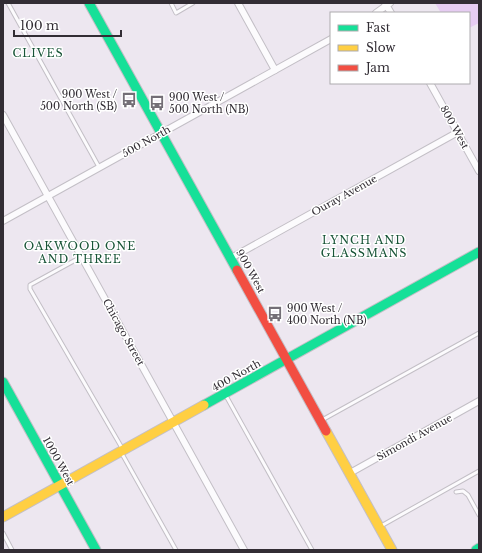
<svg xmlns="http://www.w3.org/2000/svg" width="482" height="553" viewBox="0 0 482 553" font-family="'Libre Baskerville',serif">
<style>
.green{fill:#e6ccf2}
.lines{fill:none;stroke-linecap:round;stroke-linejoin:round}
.lane-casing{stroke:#c3bfc6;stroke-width:5}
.street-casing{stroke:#c3bfc6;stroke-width:8}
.fast-casing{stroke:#c3bfc6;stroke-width:11}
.slow-casing{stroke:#c3bfc6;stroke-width:11}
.jam-casing{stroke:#c3bfc6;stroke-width:11}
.lane{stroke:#fcfbfd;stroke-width:3}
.street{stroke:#fcfbfd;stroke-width:6}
.fast{stroke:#16e098;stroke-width:9}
.slow{stroke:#ffcf43;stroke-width:9}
.jam{stroke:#f24e42;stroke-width:9}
.labels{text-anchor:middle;stroke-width:3;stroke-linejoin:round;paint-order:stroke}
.poi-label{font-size:10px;fill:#322d34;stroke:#fff;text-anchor:start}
.street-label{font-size:10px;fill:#322d34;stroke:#fff}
.neighbourhood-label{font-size:11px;letter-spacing:1px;fill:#185437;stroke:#fff}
</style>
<rect width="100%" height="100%" fill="#ede7f0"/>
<path class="green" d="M435 3H479V23L469 28V13H441Z"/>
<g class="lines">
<defs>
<g id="lane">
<path d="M8 3 99 167"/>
<path d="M171 3 176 13 193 3"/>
<path d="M81 257 30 285V289L122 448"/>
<path d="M225 394 312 550"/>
<path d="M322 420 479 333"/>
<path d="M121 452 176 550"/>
<path d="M456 492 463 491 468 495 479 515"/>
<path d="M381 526 479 471"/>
<path d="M3 533 12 550"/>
</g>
<g id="street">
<path d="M238 3 275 70"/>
<path d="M385 3 391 13"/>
<path d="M376 13 390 3"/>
<path d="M430 83 479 171"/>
<path d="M3 115 244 550"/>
<path d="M3 221 331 39"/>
<path d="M231 258 458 132"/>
<path d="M350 473 479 401"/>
</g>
<g id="fast">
<path d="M89 3 237 270"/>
<path d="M3 382 96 550"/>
<path d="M204 405 479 252"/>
<path d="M476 550 479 548"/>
</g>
<g id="slow">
<path d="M326 431 392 550"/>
<path d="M3 517 204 405"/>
</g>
<path id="jam" d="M237 270 326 431"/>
</defs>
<use href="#lane" class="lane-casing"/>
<use href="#street" class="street-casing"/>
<use href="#fast" class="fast-casing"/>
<use href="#slow" class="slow-casing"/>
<use href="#jam" class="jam-casing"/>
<use href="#lane" class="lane"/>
<use href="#street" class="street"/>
<use href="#fast" class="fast"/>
<use href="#slow" class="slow"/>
<use href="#jam" class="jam"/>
</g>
<defs>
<symbol id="bus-bare" viewBox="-9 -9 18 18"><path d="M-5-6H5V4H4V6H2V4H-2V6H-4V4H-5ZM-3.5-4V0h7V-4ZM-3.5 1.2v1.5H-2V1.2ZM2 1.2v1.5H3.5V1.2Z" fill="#736e76" stroke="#fff" stroke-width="2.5" paint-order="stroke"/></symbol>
</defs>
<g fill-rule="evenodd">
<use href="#bus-bare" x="118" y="89" width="22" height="22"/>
<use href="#bus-bare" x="146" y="92" width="22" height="22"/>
<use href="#bus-bare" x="264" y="303" width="22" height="22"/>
</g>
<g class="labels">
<g class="poi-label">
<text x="117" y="98" text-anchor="end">900 West /<tspan x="117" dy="12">500 North (SB)</tspan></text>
<text x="169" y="101">900 West /<tspan x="169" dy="12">500 North (NB)</tspan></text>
<text x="287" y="312">900 West /<tspan x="287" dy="12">400 North (NB)</tspan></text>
</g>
<g class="street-label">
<text transform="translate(455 127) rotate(61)" y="4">800 West</text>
<text transform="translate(146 141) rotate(-29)" y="4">500 North</text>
<text transform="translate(344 195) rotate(-29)" y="4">Ouray Avenue</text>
<text transform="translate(251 271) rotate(61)" y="4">900 West</text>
<text transform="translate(124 332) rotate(61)" y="4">Chicago Street</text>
<text transform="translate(236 375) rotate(-29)" y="4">400 North</text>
<text transform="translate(414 437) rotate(-29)" y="4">Simondi Avenue</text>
<text transform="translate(59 461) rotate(61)" y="4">1000 West</text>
</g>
<g class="neighbourhood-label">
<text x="38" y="57">CLIVES</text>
<text x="364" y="244">LYNCH AND<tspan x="364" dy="13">GLASSMANS</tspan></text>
<text x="80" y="250">OAKWOOD ONE<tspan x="80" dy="13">AND THREE</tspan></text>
</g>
</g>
<rect width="482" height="553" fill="none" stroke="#322d34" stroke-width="8"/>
<rect x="330" y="12" width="140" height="72" fill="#ffffff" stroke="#adabae"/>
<rect x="338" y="25" width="20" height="6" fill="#16e098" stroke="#adabae"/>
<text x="366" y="32" font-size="12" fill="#322d34">Fast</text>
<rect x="338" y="45" width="20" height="6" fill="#ffcf43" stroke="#adabae"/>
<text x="366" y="52" font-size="12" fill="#322d34">Slow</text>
<rect x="338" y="65" width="20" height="6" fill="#f24e42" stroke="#adabae"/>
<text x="366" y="72" font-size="12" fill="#322d34">Jam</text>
<path d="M14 30v6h107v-6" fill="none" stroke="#322d34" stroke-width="2"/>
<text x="20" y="30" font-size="12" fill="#322d34" stroke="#ffffff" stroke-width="3" paint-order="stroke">100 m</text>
</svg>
